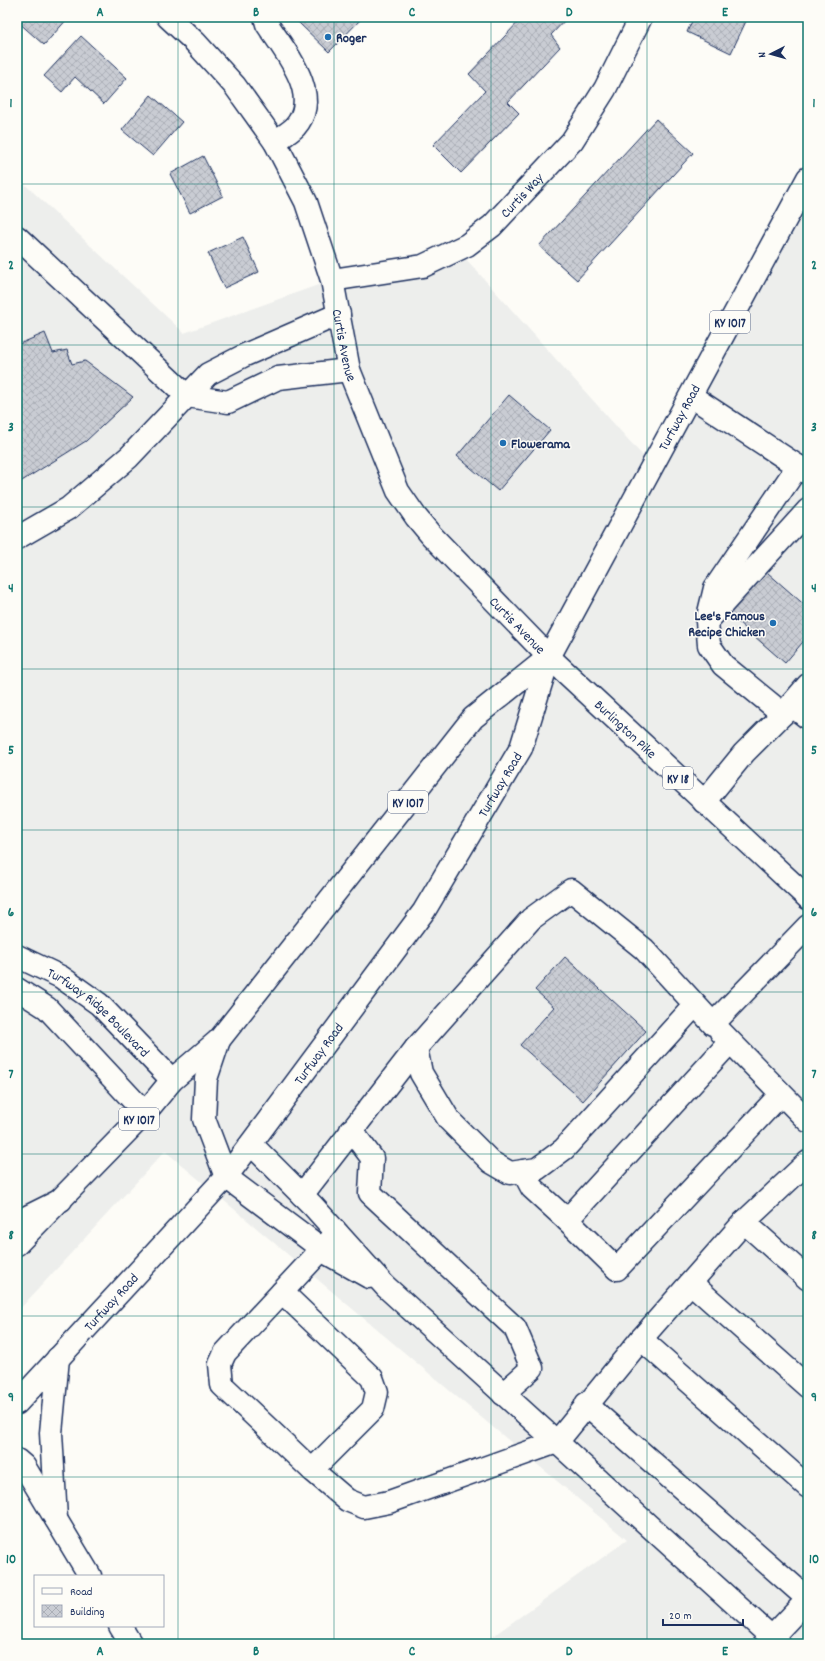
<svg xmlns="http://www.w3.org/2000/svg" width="825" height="1661" viewBox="0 0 825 1661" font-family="Dekko,sans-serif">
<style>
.built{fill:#edeeec}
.building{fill:url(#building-cross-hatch);stroke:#1b2f5e}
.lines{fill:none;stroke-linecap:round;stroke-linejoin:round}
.minor-casing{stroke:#1b2f5e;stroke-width:25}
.major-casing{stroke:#1b2f5e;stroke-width:25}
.highway-casing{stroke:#1b2f5e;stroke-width:25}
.minor{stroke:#fdfcf7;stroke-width:22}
.major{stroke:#fdfcf7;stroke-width:22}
.highway{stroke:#fdfcf7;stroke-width:22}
.grid{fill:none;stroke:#0f766e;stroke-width:1;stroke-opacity:0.55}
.poi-dot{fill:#1f6fb2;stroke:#fdfcf7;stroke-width:1.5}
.labels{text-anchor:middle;stroke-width:3;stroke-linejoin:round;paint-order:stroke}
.shield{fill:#fdfcf7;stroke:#5f6c8c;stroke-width:1}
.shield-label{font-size:13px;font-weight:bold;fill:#1b2f5e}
.poi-label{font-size:14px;font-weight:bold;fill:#1b2f5e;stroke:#fdfcf7;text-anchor:start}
.street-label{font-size:14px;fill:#1b2f5e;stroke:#fdfcf7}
.neatline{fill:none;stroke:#0f766e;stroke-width:1.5}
.grid-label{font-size:13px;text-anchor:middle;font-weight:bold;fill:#0f766e}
</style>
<defs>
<pattern id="building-cross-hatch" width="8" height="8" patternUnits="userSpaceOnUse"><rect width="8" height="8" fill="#c9ccd3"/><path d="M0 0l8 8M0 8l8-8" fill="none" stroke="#acb0b8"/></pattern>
</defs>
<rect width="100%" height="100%" fill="#fdfcf7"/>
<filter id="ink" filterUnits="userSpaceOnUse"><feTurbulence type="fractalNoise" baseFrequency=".025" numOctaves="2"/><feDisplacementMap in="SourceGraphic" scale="8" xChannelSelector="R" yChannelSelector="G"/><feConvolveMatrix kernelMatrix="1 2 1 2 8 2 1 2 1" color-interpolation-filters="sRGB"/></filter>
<g filter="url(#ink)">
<path class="built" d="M17 177 184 333 332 280 457 249 652 466 808 178V1644H482L627 1540 165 1151 17 1312Z"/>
<g class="building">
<path d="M17 17H69L44 45 17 21Z"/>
<path d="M303 17H363L329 52 298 22Z"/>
<path d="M523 17H568L551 35 560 47 508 102 519 113 461 173 433 145 485 91 469 74Z"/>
<path d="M694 17H748L731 53 687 32Z"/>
<path d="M81 36 127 78 104 104 75 77 62 92 44 76Z"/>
<path d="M151 95 182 122 153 156 122 130Z"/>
<path d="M656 119 693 153 577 280 539 246Z"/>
<path d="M203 156 223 196 190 213 170 174Z"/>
<path d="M243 237 259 272 224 288 208 253Z"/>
<path d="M45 333 53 353 67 350 72 364 85 361 133 397 86 441 17 484V345Z"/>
<path d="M509 395 550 430 498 491 457 456Z"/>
<path d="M760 566 808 608V636L785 663 723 609Z"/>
<path d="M565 957 646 1031 583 1101 520 1045 554 1007 535 990Z"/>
</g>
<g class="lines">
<defs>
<g id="minor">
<path id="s1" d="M168 17 195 42 235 86 275 142 306 202 332 280 349 370 398 491 416 517 431 535 549 657"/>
<path d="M265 17 267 24C285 52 323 95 295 127 289 133 281 137 275 142"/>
<path d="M17 237 187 396 228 402 278 378 349 370"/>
<path id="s2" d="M332 280 423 266 467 245 492 226 572 141 605 89 641 17"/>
<path d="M691 396 808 473"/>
<path d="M17 538 69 508 129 457 208 374 245 355 339 314"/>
<path d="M709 619 808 510"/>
<path d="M791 705 808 718"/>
<path d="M783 714 723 665 709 645 707 621 715 588 798 466"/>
<path d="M704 802 744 753 783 714 808 685"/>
<path id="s3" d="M17 956 61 977 99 1004 172 1080"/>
<path d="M17 989 47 1008 145 1113"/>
<path d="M721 1032 808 1121"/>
<path d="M219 1040 206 1079 204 1119 226 1177 330 1255 369 1277"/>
<path d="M416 1048 421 1073 449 1120 491 1162 510 1173 537 1169 564 1149 695 1005"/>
<path d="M351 1130 372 1158 370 1193 515 1328 532 1368 503 1394"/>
<path d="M251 1144 313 1206 385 1286 779 1644"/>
<path d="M523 1171 532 1188 567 1220 730 1042"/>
<path d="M302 1195 416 1048 531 919 571 890 644 949 713 1024 808 926"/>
<path d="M567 1220 617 1269 781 1094"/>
<path d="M744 1222 808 1279"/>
<path d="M337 1233 225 1353 220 1364 222 1385 312 1470 347 1500 364 1507 389 1502 557 1442 641 1339 744 1222 808 1162"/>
<path d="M691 1283 808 1387"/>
<path d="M282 1292 372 1378 377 1392 373 1409 312 1470"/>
<path d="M641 1339 808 1487"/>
<path d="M586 1404 808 1599"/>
<path d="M772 1637 808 1599"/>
</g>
<g id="major">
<path id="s4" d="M549 657 808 898"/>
<path d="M17 1244 145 1113 172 1080 219 1040 473 718 549 657"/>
<path id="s5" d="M17 1403 226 1177 424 911 521 748 549 657 808 178"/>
</g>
<g id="highway">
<path d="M17 1222 61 1200"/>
<path d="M17 1460 24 1466 90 1576"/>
<path d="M56 1519 51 1433 58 1358"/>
<path d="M120 1626 131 1644"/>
</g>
</defs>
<use href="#minor" class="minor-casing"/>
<use href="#major" class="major-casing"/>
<use href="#highway" class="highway-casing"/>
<use href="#minor" class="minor"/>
<use href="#major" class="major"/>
<use href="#highway" class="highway"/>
</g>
</g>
<path class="grid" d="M178 17V1644M334 17V1644M491 17V1644M647 17V1644M17 184H808M17 345H808M17 507H808M17 669H808M17 830H808M17 992H808M17 1154H808M17 1316H808M17 1477H808"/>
<g class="poi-dot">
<circle cx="328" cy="37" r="4"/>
<circle cx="503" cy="443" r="4"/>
<circle cx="773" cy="623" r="4"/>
</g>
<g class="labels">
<g class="shield">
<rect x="710" y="311" width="40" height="22" rx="3"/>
<rect x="663" y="767" width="30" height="22" rx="3"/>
<rect x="388" y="791" width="40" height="22" rx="3"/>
<rect x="119" y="1108" width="40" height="22" rx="3"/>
</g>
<g class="shield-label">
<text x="730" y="327">KY 1017</text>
<text x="678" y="783">KY 18</text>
<text x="408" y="807">KY 1017</text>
<text x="139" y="1124">KY 1017</text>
</g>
<g class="poi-label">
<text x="336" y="42">Roger</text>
<text x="511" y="448">Flowerama</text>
<text x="765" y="620" text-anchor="end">Lee's Famous<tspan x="765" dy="16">Recipe Chicken</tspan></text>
</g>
<g class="street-label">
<text dy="5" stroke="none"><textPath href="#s2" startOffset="215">Curtis Way</textPath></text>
<text dy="5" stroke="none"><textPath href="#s1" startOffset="381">Curtis Avenue</textPath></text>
<text dy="5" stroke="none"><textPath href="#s5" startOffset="1197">Turfway Road</textPath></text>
<text dy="5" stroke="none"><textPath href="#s1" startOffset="717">Curtis Avenue</textPath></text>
<text dy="5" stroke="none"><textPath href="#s4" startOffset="105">Burlington Pike</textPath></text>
<text dy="5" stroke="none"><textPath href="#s5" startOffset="787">Turfway Road</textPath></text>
<text dy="5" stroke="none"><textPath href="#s3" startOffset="100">Turfway Ridge Boulevard</textPath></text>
<text dy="5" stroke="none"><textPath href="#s5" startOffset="462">Turfway Road</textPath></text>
<text dy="5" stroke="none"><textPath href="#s5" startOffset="138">Turfway Road</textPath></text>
</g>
</g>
<rect width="825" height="1661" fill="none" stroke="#fdfcf7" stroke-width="44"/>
<rect x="34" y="1575" width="130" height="52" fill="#fdfcf7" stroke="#a3aaba"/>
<rect x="42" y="1588" width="20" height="6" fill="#fdfcf7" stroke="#a3aaba"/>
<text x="70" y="1595" font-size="12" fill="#1b2f5e">Road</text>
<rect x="42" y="1605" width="20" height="12" fill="url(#building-cross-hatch)" stroke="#a3aaba"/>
<text x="70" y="1615" font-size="12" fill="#1b2f5e">Building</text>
<g transform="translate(771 54) rotate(264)" stroke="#fdfcf7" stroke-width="3" paint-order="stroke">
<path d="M0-3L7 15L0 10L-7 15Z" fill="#1b2f5e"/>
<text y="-6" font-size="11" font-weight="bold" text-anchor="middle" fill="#1b2f5e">N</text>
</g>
<path d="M663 1619v6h80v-6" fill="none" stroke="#1b2f5e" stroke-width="2"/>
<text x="669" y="1619" font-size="12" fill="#1b2f5e" stroke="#fdfcf7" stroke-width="3" paint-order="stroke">20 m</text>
<rect x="22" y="22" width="781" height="1617" class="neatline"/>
<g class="grid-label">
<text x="100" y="16">A</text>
<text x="256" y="16">B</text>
<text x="412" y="16">C</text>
<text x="569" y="16">D</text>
<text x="725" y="16">E</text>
<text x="11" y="107">1</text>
<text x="814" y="107">1</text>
<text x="11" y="269">2</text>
<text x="814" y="269">2</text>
<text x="11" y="431">3</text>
<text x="814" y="431">3</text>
<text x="11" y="592">4</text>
<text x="814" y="592">4</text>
<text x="11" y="754">5</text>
<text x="814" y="754">5</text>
<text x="11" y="916">6</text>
<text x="814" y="916">6</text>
<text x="11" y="1078">7</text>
<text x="814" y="1078">7</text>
<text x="11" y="1239">8</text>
<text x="814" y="1239">8</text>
<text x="11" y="1401">9</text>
<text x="814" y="1401">9</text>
<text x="11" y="1563">10</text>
<text x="814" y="1563">10</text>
<text x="100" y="1655">A</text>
<text x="256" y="1655">B</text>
<text x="412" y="1655">C</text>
<text x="569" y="1655">D</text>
<text x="725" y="1655">E</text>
</g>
</svg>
